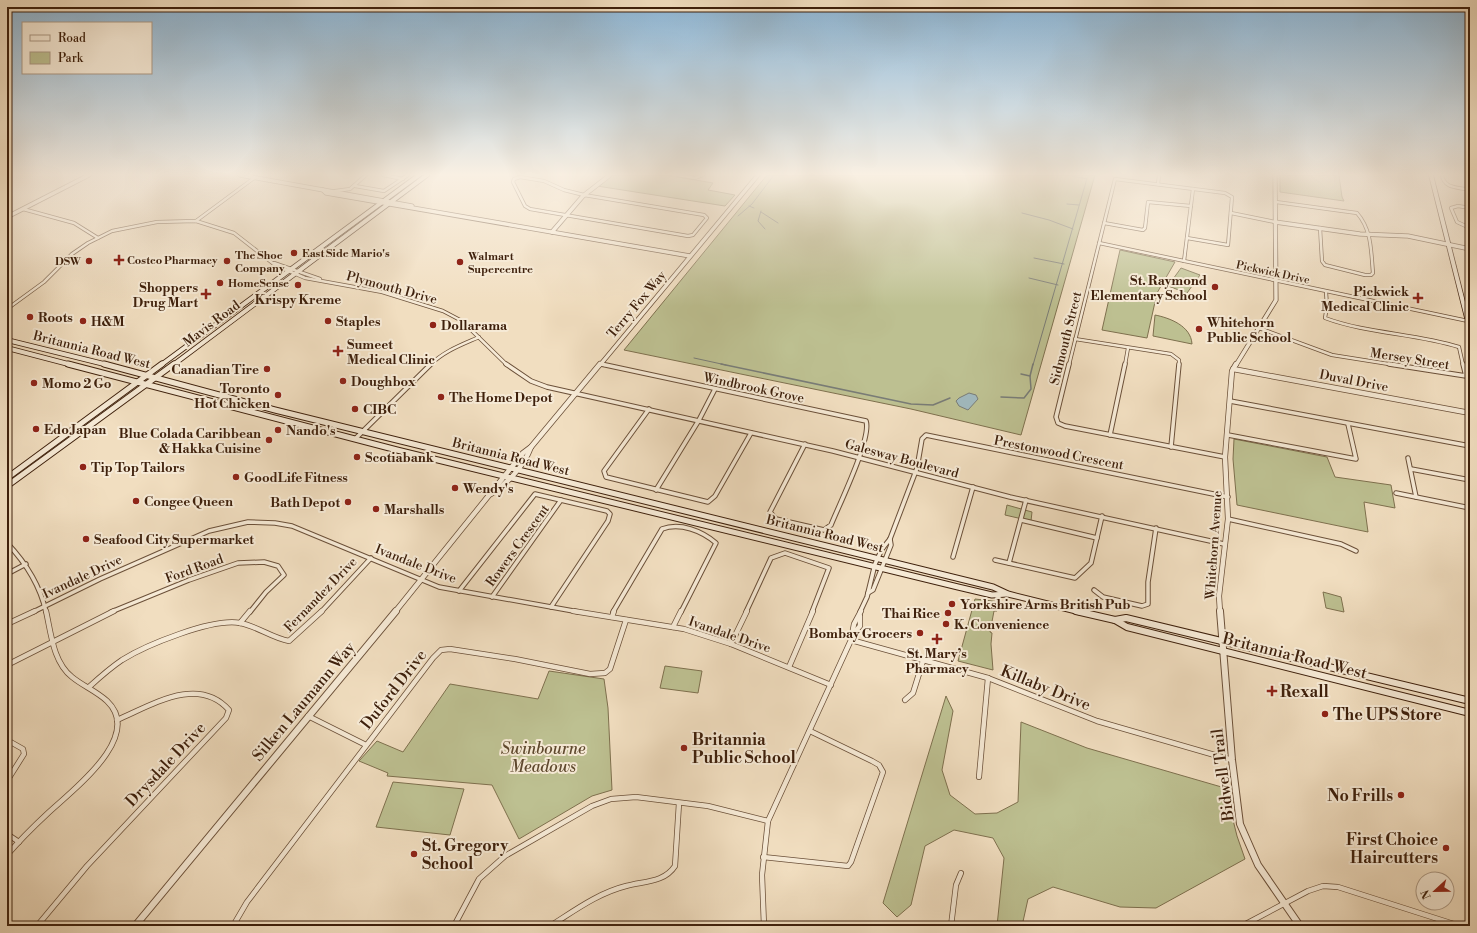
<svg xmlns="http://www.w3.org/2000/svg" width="1477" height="933" viewBox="0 0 1477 933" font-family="'Libre Bodoni',serif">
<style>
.green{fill:#bdc091;stroke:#7e704e}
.water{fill:#a0b9be;stroke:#797c77}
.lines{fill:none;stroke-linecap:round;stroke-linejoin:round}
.stream-far1{stroke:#797c77;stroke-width:1}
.stream{stroke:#797c77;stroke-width:1.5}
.minor-far2-casing{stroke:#6b5039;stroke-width:4}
.minor-far1-casing{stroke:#6b5039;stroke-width:5.5}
.minor-casing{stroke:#6b5039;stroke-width:6}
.tertiary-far2-casing{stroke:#6b5039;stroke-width:5}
.tertiary-far1-casing{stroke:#6b5039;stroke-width:6}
.tertiary-casing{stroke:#6b5039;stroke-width:8}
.secondary-far2-casing{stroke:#3e200c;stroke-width:5.5}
.secondary-far1-casing{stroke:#3e200c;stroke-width:7}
.secondary-casing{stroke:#3e200c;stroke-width:8}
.minor-far2{stroke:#f6ead6;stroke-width:2.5}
.minor-far1{stroke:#f6ead6;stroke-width:3.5}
.minor{stroke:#f6ead6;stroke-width:4.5}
.tertiary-far2{stroke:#f6ead6;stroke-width:3.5}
.tertiary-far1{stroke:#f6ead6;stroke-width:4.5}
.tertiary{stroke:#f6ead6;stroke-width:6}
.secondary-far2{stroke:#f6ead6;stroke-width:4}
.secondary-far1{stroke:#f6ead6;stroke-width:5}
.secondary{stroke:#f6ead6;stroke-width:6}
.poi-dot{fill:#8f2418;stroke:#f6ead6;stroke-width:1.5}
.labels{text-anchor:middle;stroke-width:4;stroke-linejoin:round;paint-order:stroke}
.far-poi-label{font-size:11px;font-weight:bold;fill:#3e200c;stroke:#f6ead6;text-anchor:start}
.far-street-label{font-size:11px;fill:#3e200c;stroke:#f6ead6}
.poi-label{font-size:13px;font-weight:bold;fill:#3e200c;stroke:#f6ead6;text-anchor:start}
.street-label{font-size:13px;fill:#3e200c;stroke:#f6ead6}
.near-street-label{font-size:16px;fill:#3e200c;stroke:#f6ead6}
.near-poi-label{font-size:16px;font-weight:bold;fill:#3e200c;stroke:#f6ead6;text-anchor:start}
.near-park-label{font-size:16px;font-style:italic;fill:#5e482d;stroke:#f6ead6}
</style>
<rect width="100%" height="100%" fill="#f1dec0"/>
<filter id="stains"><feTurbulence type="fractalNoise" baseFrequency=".005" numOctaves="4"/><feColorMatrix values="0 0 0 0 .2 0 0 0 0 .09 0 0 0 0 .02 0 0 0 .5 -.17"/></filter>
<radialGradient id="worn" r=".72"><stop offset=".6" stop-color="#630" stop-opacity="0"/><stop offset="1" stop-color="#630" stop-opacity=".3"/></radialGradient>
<g class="green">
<path d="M613 175H666L713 183 708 190 735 195 725 206 597 186Z"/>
<path d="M767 175H1095L1021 435 911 409 624 350Z"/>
<path d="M1280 175H1339L1342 197 1344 201 1280 192Z"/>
<path d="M1120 250 1175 262 1157 293 1147 338 1102 330Z"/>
<path d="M1181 268 1200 275 1187 293 1168 286Z"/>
<path d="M1155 315C1170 318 1191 326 1192 344L1153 336Z"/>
<path d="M1234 439 1327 457 1335 477 1391 485 1395 508 1364 502 1368 532 1237 505 1233 459Z"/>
<path d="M1007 505 1032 512 1031 521 1005 515Z"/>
<path d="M1323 592 1341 597 1344 612 1326 608Z"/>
<path d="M975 599 1001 602 997 611H994L990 632 992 633 991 644 993 670 958 661Z"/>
<path d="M665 666 702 671 698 693 660 688Z"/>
<path d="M549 671 604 679 608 708 612 790 592 796 519 839 492 785 387 776 388 773 359 761 377 741 403 752 450 684 538 699Z"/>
<path d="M946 696 953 711 942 770 950 795 975 814 997 813 1018 802 1021 722 1087 748 1225 788 1237 836 1245 859 1156 908 1120 907 1053 887 1028 899 1022 926H997L1004 858 993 838 954 830 925 846 911 905 897 917 883 903Z"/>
<path d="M393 782 464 789 450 835 376 827Z"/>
</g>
<path class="water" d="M969 393 976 395 978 399 968 410 959 406 956 401 959 398Z"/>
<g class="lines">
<g class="stream-far1">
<path d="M1072 176 1087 179"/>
<path d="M1067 204 1079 205"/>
<path d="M749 206 754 208"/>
<path d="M761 211 758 221 765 229"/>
<path d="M761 212 778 223"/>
<path d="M1022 213 1049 220 1073 229"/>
<path d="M738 216 752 204 774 175"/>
<path d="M1034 258 1064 264"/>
<path d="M1029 278 1058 285"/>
<path d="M694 358 726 365"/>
<path d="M1033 365 1088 175"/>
</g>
<g class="stream">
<path d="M721 364 911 404 933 405 950 398"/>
<path d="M1021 374 1030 376"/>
<path d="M1001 397 1024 398 1031 389 1030 376 1033 364"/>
</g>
<defs>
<g id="minor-far2">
<path d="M383 175 403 179"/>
<path d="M678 175 695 178 703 175"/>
<path d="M1442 175C1444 189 1458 187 1470 190"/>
<path d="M520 177 544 181 564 190 584 195 704 215 707 218 693 235 688 236 530 209 525 206 513 182 514 179Z"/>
<path d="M1158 184 1159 175"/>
<path d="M355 186 384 191 408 175"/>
<path d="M335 191 350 189 366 175"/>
<path d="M1276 202 1357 213C1372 230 1371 252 1373 273L1371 275H1365L1325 265 1322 261 1320 228"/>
<path d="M1470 208 1458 206 1451 208 1457 222 1470 228"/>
<path d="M23 209 74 223 98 238"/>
<path d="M1231 213 1275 222"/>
<path d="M196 221 254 178"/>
<path d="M1104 223 1143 230 1145 228 1148 202 1191 206"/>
<path d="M1099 243 1468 321"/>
<path d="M1184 261 1193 189"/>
<path d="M274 263 320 279"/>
<path d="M1326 292 1327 306 1325 318C1368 334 1415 333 1459 347L1463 365"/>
<path d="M7 309 44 282 72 254 88 243 112 231 157 222 196 221 234 233 275 265 305 278 382 292 443 311 462 321 507 365"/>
<path d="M1259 328 1332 355 1395 365"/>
<path d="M1075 339 1171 354 1179 360V365"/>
<path d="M601 364 605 365"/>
<path d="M430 365C444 351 461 345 479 337"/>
<path d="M1069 365 1115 179 1225 193 1232 197 1228 245 1187 238"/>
<path d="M1125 365 1128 348"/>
</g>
<g id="minor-far1">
<path d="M506 364 531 381 547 387 833 451 1010 497 1224 544"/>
<path d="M601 364 866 421C872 438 839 505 831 525L824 530 776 519 770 512 805 444"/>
<path d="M1069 364 1056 417 1058 423 1065 426 1225 457"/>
<path d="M1389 364 1466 376 1463 364"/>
<path d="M1230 401 1470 446"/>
<path d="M649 409 604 471 606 477 708 502 715 496 751 433"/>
<path d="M1110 435 1125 364"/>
<path d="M1228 435 1356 459 1348 424"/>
<path d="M355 439 431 364"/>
<path d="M1171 447 1179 364"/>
<path d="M1408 458 1416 497"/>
<path d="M1411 469 1470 480"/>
<path d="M656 490 699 420 715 389"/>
<path d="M1396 493 1470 508"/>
<path d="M1228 519 1341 544 1356 551"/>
<path d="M1021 520 1097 538"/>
<path d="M7 543C26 563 40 585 46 612"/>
<path d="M953 557 973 487"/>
<path d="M995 560 1075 578 1091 563 1102 516"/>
<path d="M1009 563 1026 500"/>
<path d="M7 574 26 564"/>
<path d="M1094 590 1103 597 1142 606 1148 604V582L1156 528"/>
<path d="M459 591 535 494 607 511 610 514 608 521 551 607"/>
<path d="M868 593 873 590 891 545 890 539"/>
<path d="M492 597 561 500"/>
<path d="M33 612 100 579 209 531 248 522 275 523 292 526 439 587 579 612"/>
<path d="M111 612 189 580 238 563 264 562 278 566 284 575 266 592 250 612"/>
<path d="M321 612 371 558"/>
<path d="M613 612 662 529C680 522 702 531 716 543L681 612"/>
<path d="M746 612 771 558 785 553 829 568 812 612"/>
<path d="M860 612 867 597 875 564 882 549 890 539 917 468 922 439 926 435 1228 497"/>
</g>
<g id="minor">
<path d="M573 611 684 629 731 644 831 685"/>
<path d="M612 617 614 611"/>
<path d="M240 623 250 611"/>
<path d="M7 624 35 611"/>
<path d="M673 627 681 611"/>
<path d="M853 634 860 626V616"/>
<path d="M851 640 988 678 1097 721 1232 760"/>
<path d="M731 644 747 611"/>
<path d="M7 665 114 611"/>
<path d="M789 667 813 611"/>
<path d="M89 687C100 677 110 668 122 660 146 645 212 618 240 623 257 626 272 638 289 641L322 611"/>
<path d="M905 700 913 693 923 661"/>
<path d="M308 716 366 745"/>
<path d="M7 740 23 749 24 754 7 781"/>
<path d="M979 777 988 678"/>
<path d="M7 834 19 842"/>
<path d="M7 855C20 840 33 827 47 814 70 792 145 737 107 701 96 691 83 686 72 677 53 662 51 633 46 611"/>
<path d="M763 857 848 866 851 862 883 772 879 765 872 761 810 731"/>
<path d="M37 926 87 866 226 718 229 710C198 675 152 705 117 720"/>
<path d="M233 926 247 902 433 658 441 650 450 649 515 659 590 674 605 673 610 669 626 620"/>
<path d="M454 926 479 879 505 856 592 806 611 799 636 797 708 806 768 821"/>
<path d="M550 926C574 911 598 893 626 886 643 881 664 883 675 866L679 803"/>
<path d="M764 926 762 875 768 821 851 640 854 624 861 611"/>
<path d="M951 926 956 885 961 873"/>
<path d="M1242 926 1308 891 1323 886 1338 887 1460 926"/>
</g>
<g id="tertiary-far2">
<path d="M240 175 412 206"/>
<path d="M323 190 326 193 690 256"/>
<path d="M7 217 89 175"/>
<path d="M1275 222 1360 234 1408 236 1470 249"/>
<path d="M552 232 583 196 610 175"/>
<path d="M600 365 758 175"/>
<path d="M1236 365 1276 300 1275 175"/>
</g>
<g id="tertiary-far1">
<path d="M1233 369 1470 413"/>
<path d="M491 494C508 483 524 466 531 447"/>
<path d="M395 612 523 453 531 447 600 364"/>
<path d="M1220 612 1219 596 1228 519 1225 457 1232 371 1236 364"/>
</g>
<g id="tertiary">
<path d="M1220 611 1232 760 1240 824 1258 865 1300 926"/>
<path d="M135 926 396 611"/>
</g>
<g id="secondary-far2">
<path d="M1431 175 1470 330"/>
<path d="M7 340 108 365"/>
<path d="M7 348 72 365"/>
<path d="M161 365 419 175"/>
<path d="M173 365 427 175"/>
</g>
<g id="secondary-far1">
<path d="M68 364 397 450 958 587 992 595 1007 594"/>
<path d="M104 364 275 410 993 587 1008 594 1080 612"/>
<path d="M7 478 162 364"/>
<path d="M7 486 174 364"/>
</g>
<g id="secondary">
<path d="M1076 611 1115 620 1127 627 1470 713"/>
<path d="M1115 620 1126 618 1470 701"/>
</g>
</defs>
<use href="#minor-far2" class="minor-far2-casing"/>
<use href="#minor-far1" class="minor-far1-casing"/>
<use href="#minor" class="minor-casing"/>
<use href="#tertiary-far2" class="tertiary-far2-casing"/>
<use href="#tertiary-far1" class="tertiary-far1-casing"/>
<use href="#tertiary" class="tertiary-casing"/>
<use href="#secondary-far2" class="secondary-far2-casing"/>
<use href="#secondary-far1" class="secondary-far1-casing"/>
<use href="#secondary" class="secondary-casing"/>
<use href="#minor-far2" class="minor-far2"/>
<use href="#minor-far1" class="minor-far1"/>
<use href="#minor" class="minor"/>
<use href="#tertiary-far2" class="tertiary-far2"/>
<use href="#tertiary-far1" class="tertiary-far1"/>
<use href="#tertiary" class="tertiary"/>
<use href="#secondary-far2" class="secondary-far2"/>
<use href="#secondary-far1" class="secondary-far1"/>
<use href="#secondary" class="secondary"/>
</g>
<linearGradient id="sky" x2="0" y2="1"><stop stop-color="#8bb6d7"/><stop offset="0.57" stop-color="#f9f0e3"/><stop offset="1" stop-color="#f9f0e3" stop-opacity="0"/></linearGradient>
<rect width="1477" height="306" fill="url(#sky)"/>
<g class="poi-dot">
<circle cx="294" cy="253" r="4"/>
<path d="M117 254h4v4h4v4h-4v4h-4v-4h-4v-4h4z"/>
<circle cx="89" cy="261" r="4"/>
<circle cx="227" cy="261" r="4"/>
<circle cx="460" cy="262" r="4"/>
<circle cx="220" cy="283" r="4"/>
<circle cx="298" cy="285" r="4"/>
<circle cx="1215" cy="287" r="4"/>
<path d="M204 288h4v4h4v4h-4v4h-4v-4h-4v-4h4z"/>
<path d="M1416 292h4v4h4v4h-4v4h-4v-4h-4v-4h4z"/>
<circle cx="30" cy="317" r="4"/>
<circle cx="83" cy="321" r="4"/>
<circle cx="328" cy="321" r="4"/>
<circle cx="433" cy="325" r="4"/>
<circle cx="1199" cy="329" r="4"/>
<path d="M336 345h4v4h4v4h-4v4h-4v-4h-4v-4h4z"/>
<circle cx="267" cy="369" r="4"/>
<circle cx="343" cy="381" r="4"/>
<circle cx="34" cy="383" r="4"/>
<circle cx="278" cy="395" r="4"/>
<circle cx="441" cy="397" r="4"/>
<circle cx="355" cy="409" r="4"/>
<circle cx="36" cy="429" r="4"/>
<circle cx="278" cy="430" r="4"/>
<circle cx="269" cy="440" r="4"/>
<circle cx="357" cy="457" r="4"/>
<circle cx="83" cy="467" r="4"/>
<circle cx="236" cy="477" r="4"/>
<circle cx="455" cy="488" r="4"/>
<circle cx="136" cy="501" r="4"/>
<circle cx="348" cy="502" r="4"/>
<circle cx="376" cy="509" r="4"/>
<circle cx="86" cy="539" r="4"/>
<circle cx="952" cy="604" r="4"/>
<circle cx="948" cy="613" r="4"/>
<circle cx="946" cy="624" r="4"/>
<circle cx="920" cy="633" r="4"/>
<path d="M935 633h4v4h4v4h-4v4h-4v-4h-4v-4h4z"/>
<path d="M1270 685h4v4h4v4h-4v4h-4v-4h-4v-4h4z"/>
<circle cx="1325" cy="714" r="4"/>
<circle cx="684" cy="748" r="4"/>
<circle cx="1401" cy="795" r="4"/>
<circle cx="1446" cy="848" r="4"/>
<circle cx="414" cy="854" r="4"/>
</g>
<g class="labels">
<g class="far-poi-label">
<text x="302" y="257">East Side Mario's</text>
<text x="235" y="259">The Shoe<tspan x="235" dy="13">Company</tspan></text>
<text x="468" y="260">Walmart<tspan x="468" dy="13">Supercentre</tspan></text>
<text x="127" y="264">Costco Pharmacy</text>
<text x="81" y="265" text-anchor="end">DSW</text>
<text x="228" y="287">HomeSense</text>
</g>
<g class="far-street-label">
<text transform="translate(1273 272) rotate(12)" y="4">Pickwick Drive</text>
</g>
<g class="poi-label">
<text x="1207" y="285" text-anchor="end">St. Raymond<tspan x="1207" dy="15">Elementary School</tspan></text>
<text x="198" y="292" text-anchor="end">Shoppers<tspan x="198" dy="15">Drug Mart</tspan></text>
<text x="1409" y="296" text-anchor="end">Pickwick<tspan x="1409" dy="15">Medical Clinic</tspan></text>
<text x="298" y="304" text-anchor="middle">Krispy Kreme</text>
<text x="38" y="322">Roots</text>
<text x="91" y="326">H&amp;M</text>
<text x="336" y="326">Staples</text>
<text x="1207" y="327">Whitehorn<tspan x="1207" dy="15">Public School</tspan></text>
<text x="441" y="330">Dollarama</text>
<text x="347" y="349">Sumeet<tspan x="347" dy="15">Medical Clinic</tspan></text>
<text x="259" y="374" text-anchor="end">Canadian Tire</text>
<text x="351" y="386">Doughbox</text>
<text x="42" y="388">Momo 2 Go</text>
<text x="270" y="393" text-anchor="end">Toronto<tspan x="270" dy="15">Hot Chicken</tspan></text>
<text x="449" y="402">The Home Depot</text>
<text x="363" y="414">CIBC</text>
<text x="44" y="434">Edo Japan</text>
<text x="286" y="435">Nando's</text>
<text x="261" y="438" text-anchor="end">Blue Colada Caribbean<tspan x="261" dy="15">&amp; Hakka Cuisine</tspan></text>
<text x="365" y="462">Scotiabank</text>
<text x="91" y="472">Tip Top Tailors</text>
<text x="244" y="482">GoodLife Fitness</text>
<text x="463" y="493">Wendy's</text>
<text x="144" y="506">Congee Queen</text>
<text x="340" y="507" text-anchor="end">Bath Depot</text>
<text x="384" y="514">Marshalls</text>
<text x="94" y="544">Seafood City Supermarket</text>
<text x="960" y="609">Yorkshire Arms British Pub</text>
<text x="940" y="618" text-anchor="end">Thai Rice</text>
<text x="954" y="629">K. Convenience</text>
<text x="912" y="638" text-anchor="end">Bombay Grocers</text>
<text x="937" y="658" text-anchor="middle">St. Mary’s<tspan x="937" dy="15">Pharmacy</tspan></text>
</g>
<g class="street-label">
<text transform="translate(392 287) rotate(15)" y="5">Plymouth Drive</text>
<text transform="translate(636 304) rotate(-50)" y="5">Terry Fox Way</text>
<text transform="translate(211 323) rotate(-37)" y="5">Mavis Road</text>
<text transform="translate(1065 338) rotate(-76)" y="5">Sidmouth Street</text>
<text transform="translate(92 349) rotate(14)" y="5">Britannia Road West</text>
<text transform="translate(1410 358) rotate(9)" y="5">Mersey Street</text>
<text transform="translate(1354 380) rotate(11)" y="5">Duval Drive</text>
<text transform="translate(754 387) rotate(12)" y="5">Windbrook Grove</text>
<text transform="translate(1059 452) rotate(11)" y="5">Prestonwood Crescent</text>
<text transform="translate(511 456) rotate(14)" y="5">Britannia Road West</text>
<text transform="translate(902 458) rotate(15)" y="5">Galesway Boulevard</text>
<text transform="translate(825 533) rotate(14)" y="5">Britannia Road West</text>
<text transform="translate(517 545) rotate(-54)" y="5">Rowers Crescent</text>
<text transform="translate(1213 545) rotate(-86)" y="5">Whitehorn Avenue</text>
<text transform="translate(416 563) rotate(21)" y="5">Ivandale Drive</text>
<text transform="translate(194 568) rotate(-20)" y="5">Ford Road</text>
<text transform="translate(82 576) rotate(-25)" y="5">Ivandale Drive</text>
<text transform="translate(320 594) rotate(-46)" y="5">Fernandez Drive</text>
<text transform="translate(730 634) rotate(19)" y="5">Ivandale Drive</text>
</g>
<g class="near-street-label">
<text transform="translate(1295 655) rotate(14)" y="6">Britannia Road West</text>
<text transform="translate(1046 687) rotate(22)" y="6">Killaby Drive</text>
<text transform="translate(393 689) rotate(-52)" y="6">Duford Drive</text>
<text transform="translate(303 701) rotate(-50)" y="6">Silken Laumann Way</text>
<text transform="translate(165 764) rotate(-47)" y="6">Drysdale Drive</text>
<text transform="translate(1222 775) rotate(-97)" y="6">Bidwell Trail</text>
</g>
<g class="near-poi-label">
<text x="1280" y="697">Rexall</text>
<text x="1333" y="720">The UPS Store</text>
<text x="692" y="745">Britannia<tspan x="692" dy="18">Public School</tspan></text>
<text x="1393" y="801" text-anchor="end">No Frills</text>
<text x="1438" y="845" text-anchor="end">First Choice<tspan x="1438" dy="18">Haircutters</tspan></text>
<text x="422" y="851">St. Gregory<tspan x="422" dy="18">School</tspan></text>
</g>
<g class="near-park-label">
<text x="543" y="754">Swinbourne<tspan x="543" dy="18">Meadows</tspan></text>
</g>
</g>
<rect width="1477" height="933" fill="none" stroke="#f1dec0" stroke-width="24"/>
<rect x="8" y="8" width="1461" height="917" fill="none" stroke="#3e200c" stroke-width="2"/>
<rect x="12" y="12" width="1453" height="909" fill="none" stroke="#3e200c"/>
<rect x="22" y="22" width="130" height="52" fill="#f6ead6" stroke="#ac9985"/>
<rect x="30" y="35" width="20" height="6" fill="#f6ead6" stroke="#ac9985"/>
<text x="58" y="42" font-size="12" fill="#3e200c">Road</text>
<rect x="30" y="52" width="20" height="12" fill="#bdc091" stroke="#ac9985"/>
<text x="58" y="62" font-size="12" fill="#3e200c">Park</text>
<g transform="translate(1435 891) rotate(248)"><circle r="19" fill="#f6ead6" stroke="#ac9985"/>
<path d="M0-3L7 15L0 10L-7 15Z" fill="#8f2418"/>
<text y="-6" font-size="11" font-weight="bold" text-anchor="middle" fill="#3e200c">N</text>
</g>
<rect width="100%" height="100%" filter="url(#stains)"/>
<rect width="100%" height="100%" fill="url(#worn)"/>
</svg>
